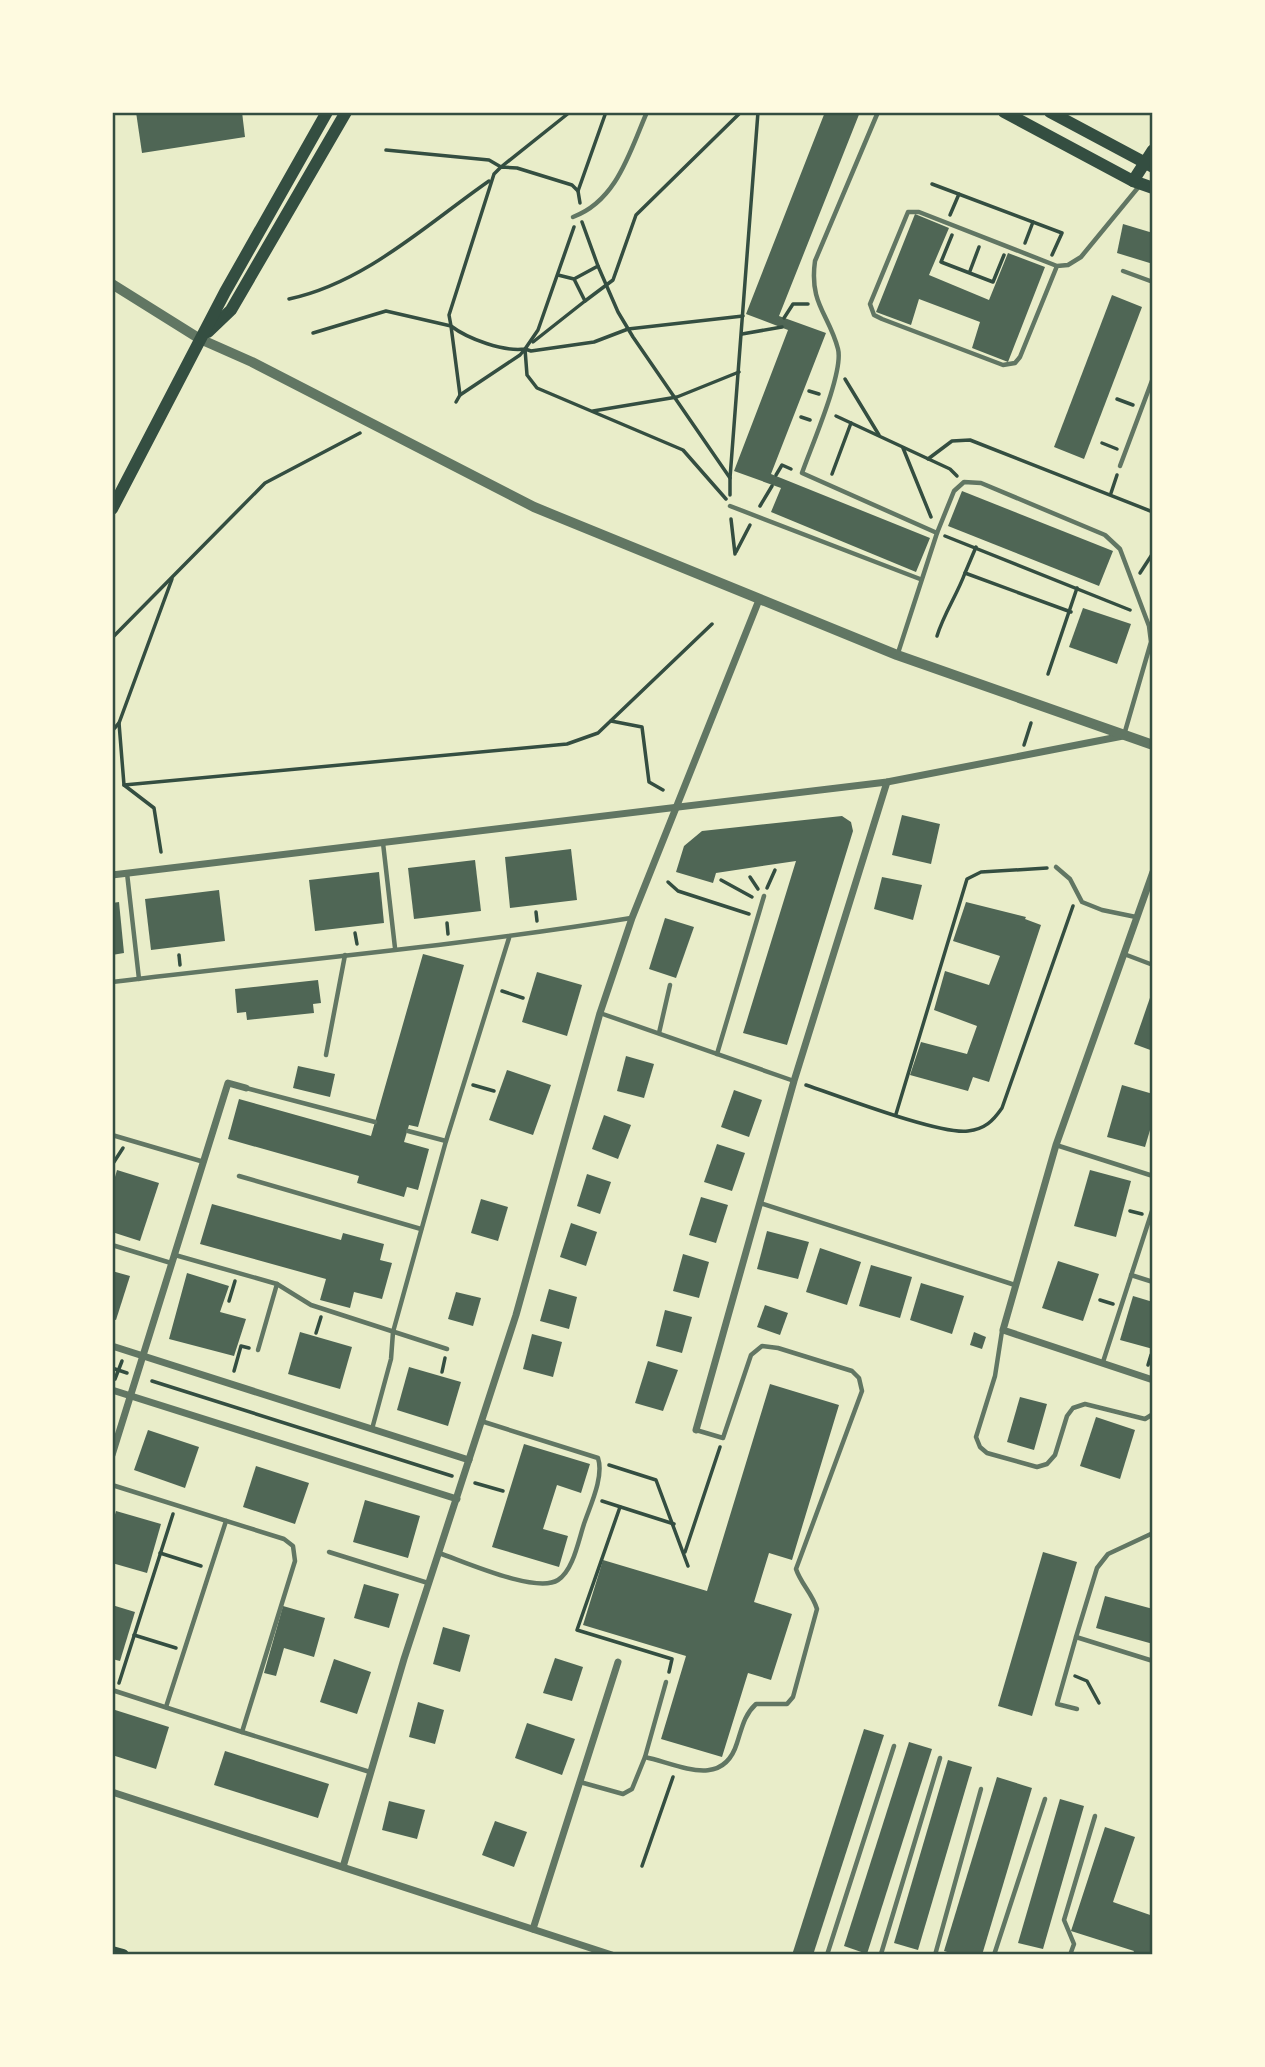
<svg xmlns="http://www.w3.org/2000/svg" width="1265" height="2067" viewBox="0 0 1265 2067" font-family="'Nunito Sans',sans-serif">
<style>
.building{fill:#4f6655}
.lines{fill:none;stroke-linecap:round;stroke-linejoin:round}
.path{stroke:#344e41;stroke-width:3.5}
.service{stroke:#617663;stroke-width:4.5}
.minor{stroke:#617663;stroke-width:7}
.tertiary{stroke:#617663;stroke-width:10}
.secondary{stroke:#344e41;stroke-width:12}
.neatline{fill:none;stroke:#344e41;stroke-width:2.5}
</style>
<rect width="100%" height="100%" fill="#e9edc9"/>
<g class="building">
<path d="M136 112H242L245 137 142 153Z"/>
<path d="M825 112H860L779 316 826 333 771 474 930 538 916 572 771 512 781 488 734 471 788 330 746 314Z"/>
<path d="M915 214 949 228 929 275 989 300 1008 253 1045 267 1008 362 972 348 980 322 919 299 911 325 876 312Z"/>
<path d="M1123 224 1153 233V264L1117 253Z"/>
<path d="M1112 295 1142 307 1084 459 1054 447Z"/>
<path d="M962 491 1113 551 1099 586 948 526Z"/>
<path d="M1083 608 1131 624 1117 664 1069 647Z"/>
<path d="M902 815 940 824 931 864 892 855Z"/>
<path d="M842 816 851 822 853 831 787 1045 743 1033 796 861 716 873 713 883 676 872 684 846 702 831Z"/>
<path d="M571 849 577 900 510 908 505 857Z"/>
<path d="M475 860 481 911 414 919 408 868Z"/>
<path d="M379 872 384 923 315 931 309 880Z"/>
<path d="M882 877 922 885 913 920 874 909Z"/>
<path d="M219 890 225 941 151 950 145 899Z"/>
<path d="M119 902 124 953 112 955V903Z"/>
<path d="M966 902 1026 917 1025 919 1041 925 989 1082 973 1077 968 1091 910 1075 921 1042 967 1054 977 1026 934 1010 945 971 989 985 1000 956 953 941Z"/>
<path d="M665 918 694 927 676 978 649 969Z"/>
<path d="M423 954 464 965 418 1127 409 1125 404 1142 429 1149 418 1190 407 1187 404 1197 357 1183 359 1176 228 1139 239 1099 371 1136Z"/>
<path d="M537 972 582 985 567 1036 522 1022Z"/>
<path d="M318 980 321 1003 313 1004 314 1013 247 1020 246 1012 237 1013 235 989Z"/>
<path d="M1153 989V1051L1134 1044Z"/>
<path d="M626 1056 654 1064 644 1098 617 1091Z"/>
<path d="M298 1066 335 1074 330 1097 293 1088Z"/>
<path d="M507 1070 551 1085 533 1135 489 1120Z"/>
<path d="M1122 1085 1153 1094V1120L1145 1147 1107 1137Z"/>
<path d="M734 1090 762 1100 749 1137 721 1127Z"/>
<path d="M604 1115 631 1125 618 1159 592 1149Z"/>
<path d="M717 1144 745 1153 732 1191 704 1182Z"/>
<path d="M117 1170 159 1183 140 1241 112 1232V1187Z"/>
<path d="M1090 1170 1131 1181 1116 1237 1074 1226Z"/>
<path d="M587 1174 611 1182 600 1214 577 1206Z"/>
<path d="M701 1197 728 1205 716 1243 689 1235Z"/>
<path d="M481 1199 508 1207 498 1241 471 1233Z"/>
<path d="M212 1204 341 1240 343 1233 384 1244 380 1260 392 1263 382 1299 354 1292 350 1308 320 1300 326 1279 200 1244Z"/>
<path d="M571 1223 597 1232 586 1266 560 1257Z"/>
<path d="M767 1231 809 1242 798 1279 757 1269Z"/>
<path d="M820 1248 861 1262 847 1305 806 1292Z"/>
<path d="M683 1254 709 1262 699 1298 673 1291Z"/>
<path d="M1058 1261 1099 1274 1083 1321 1042 1308Z"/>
<path d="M871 1265 912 1277 900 1318 859 1306Z"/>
<path d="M112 1271 130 1276 116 1320 112 1319Z"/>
<path d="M187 1273 229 1286 220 1312 246 1319 234 1356 169 1339Z"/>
<path d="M921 1283 964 1296 952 1334 910 1320Z"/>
<path d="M549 1289 577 1297 569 1329 540 1321Z"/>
<path d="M456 1292 481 1298 473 1326 448 1319Z"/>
<path d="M1133 1296 1153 1302V1349L1120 1340Z"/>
<path d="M765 1305 788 1313 780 1335 757 1327Z"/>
<path d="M665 1310 692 1317 682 1353 656 1346Z"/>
<path d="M300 1332 352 1347 340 1389 288 1374Z"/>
<path d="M974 1332 986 1337 982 1349 970 1345Z"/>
<path d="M532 1334 562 1342 553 1377 523 1369Z"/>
<path d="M648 1361 678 1370 663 1411 635 1403Z"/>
<path d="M409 1367 461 1382 448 1426 397 1410Z"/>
<path d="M770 1384 839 1405 792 1560 769 1553 754 1602 792 1614 771 1680 748 1673 722 1757 661 1739 686 1656 583 1625 603 1560 707 1591Z"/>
<path d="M1020 1397 1047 1404 1034 1450 1007 1442Z"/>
<path d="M1096 1417 1135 1430 1120 1479 1080 1466Z"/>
<path d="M148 1430 199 1447 185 1488 134 1470Z"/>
<path d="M524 1444 590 1464 581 1493 557 1485 543 1529 568 1536 559 1567 492 1547Z"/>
<path d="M256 1466 309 1483 295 1524 243 1507Z"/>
<path d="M365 1500 420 1516 408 1558 353 1542Z"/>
<path d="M116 1511 161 1524 147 1573 112 1563V1525Z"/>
<path d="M1043 1552 1077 1562 1032 1716 998 1706Z"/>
<path d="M364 1584 399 1594 389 1628 354 1618Z"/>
<path d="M1105 1596 1153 1609V1644L1096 1628Z"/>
<path d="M112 1605 135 1612 120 1661 112 1659Z"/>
<path d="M283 1606 325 1618 314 1657 284 1648 276 1676 264 1673Z"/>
<path d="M443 1627 470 1635 460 1672 433 1664Z"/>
<path d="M555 1658 583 1667 572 1701 543 1693Z"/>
<path d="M334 1659 371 1672 357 1714 320 1702Z"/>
<path d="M418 1702 444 1710 435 1744 409 1737Z"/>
<path d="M112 1709 169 1727 156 1769 112 1755Z"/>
<path d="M527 1723 575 1739 562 1775 515 1758Z"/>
<path d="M864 1729 884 1735 813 1955H792Z"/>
<path d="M909 1742 932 1749 867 1954 844 1946Z"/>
<path d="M225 1751 329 1784 318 1818 214 1785Z"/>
<path d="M948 1760 972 1767 918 1950 894 1943Z"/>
<path d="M997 1777 1032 1788 982 1955H957L944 1951Z"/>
<path d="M1060 1799 1084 1806 1043 1949 1018 1943Z"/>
<path d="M389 1801 425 1810 417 1839 382 1830Z"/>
<path d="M495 1821 527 1832 514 1867 482 1855Z"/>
<path d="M1105 1827 1135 1837 1113 1902 1153 1916V1955H1132L1134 1951 1071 1931Z"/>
</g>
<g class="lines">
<g class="path">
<path d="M386 150 489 160 501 167 570 112"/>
<path d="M932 184 1062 233 1052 255"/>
<path d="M580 203 578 191 606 112"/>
<path d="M950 215 959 194"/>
<path d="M574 227 538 330 525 349C504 352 468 339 451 326L449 315 494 174 501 167 517 168 572 185 578 191"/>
<path d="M952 235 941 262 993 282 1004 255"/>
<path d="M1025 243 1033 222"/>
<path d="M598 266 618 312 633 337 730 478V495"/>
<path d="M970 271 979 247"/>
<path d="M574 279 598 266 582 222"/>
<path d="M289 299C365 283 427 224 489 181"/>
<path d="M585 301 613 280 636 215 741 112"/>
<path d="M784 318 793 304H808"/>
<path d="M313 333 386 311 451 326 460 395 456 402"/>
<path d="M742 334 782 327"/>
<path d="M533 342 585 301 574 279 558 275"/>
<path d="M525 349 531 351 594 342 628 329 743 316"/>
<path d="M845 379 879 435"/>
<path d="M809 391 819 394"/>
<path d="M460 395 520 355 525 349 527 375 537 388 683 450 726 499"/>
<path d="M1117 399 1133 405"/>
<path d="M593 411 677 397 739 372"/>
<path d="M836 416 950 469 957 476"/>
<path d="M801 417 810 420"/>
<path d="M1102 443 1117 449"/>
<path d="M903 448 931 517"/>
<path d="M928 459 952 441 970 440 1153 512"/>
<path d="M832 474 851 423"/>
<path d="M776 475 782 465 791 469"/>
<path d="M730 478 758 112"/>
<path d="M1111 493 1117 475"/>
<path d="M760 506 772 486"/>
<path d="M731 519 735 554"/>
<path d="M945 536 1130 610"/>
<path d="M976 547 965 573 1071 612"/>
<path d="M736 552 750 525"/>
<path d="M1140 573 1153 553"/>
<path d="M937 636C944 613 957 595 965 573"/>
<path d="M112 638 265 483 360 433"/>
<path d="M1048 674 1077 588"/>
<path d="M611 721 642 727 649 782 663 790"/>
<path d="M119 723 124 785 154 808 161 852"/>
<path d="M112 731 119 723 172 579"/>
<path d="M1024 745 1031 723"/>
<path d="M124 785 567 744 598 733 712 624"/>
<path d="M750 877 758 889"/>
<path d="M721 880 752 897"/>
<path d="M668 882 678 891 749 914"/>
<path d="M767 888 775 870"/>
<path d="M536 912 537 921"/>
<path d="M447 923 448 934"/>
<path d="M355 933 357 944"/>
<path d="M179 955 180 965"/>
<path d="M502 991 523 998"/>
<path d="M473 1085 494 1091"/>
<path d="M806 1085C839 1096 940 1135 968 1131 985 1129 993 1121 1002 1108L1073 906"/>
<path d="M896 1114 967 879 981 872 1047 868"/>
<path d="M112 1165 123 1148"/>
<path d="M1130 1211 1142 1214"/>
<path d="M1100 1300 1113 1304"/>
<path d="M229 1301 235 1281"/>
<path d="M316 1333 321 1317"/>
<path d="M1148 1365 1151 1355"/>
<path d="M112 1368 127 1373"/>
<path d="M234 1371 241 1346 249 1348"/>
<path d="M442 1372 445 1358"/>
<path d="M115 1379 122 1361"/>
<path d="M152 1381 452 1476"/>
<path d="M609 1465 656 1480 688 1566"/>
<path d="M475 1483 503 1491"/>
<path d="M602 1501 674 1524"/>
<path d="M620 1507 577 1630 672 1659 669 1672"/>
<path d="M685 1552 720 1447"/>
<path d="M160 1553 201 1566"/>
<path d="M134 1635 176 1648"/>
<path d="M1075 1676 1087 1681 1099 1703"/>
<path d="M119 1683 173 1514"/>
<path d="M642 1866 673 1777"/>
</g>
<g class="service">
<path d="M878 112 815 261C809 304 829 314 838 349 844 372 811 447 802 473L937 533 898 653"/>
<path d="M573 217C617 201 630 151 647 112"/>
<path d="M1057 266 919 212H908L870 304 874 315 882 319 1003 365 1015 363 1020 357 1057 266 1068 265 1081 257 1141 184"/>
<path d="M1123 271 1153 282"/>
<path d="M1120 466 1153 378"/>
<path d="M730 506 920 579"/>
<path d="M937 533 954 491 964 482 981 483 1105 535 1120 549 1149 626 1151 642 1124 735"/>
<path d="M383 843 395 948"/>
<path d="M1056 867 1070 879 1082 902 1102 910 1136 917"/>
<path d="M127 873 139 979"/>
<path d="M1124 954 1153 965"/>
<path d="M112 982C285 961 459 946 631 918"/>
<path d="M600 1013 794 1081"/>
<path d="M659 1033 670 985"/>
<path d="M717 1054 764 896"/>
<path d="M326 1055 345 955"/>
<path d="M246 1088 375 1122"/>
<path d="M408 1131 446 1141"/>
<path d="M112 1135 204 1162"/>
<path d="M1056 1145 1153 1176"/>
<path d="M239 1176 421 1229"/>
<path d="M760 1203 1015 1285"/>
<path d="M112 1245 171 1263"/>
<path d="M175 1255 277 1284 311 1305 447 1349"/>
<path d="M1131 1275 1153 1282"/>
<path d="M1002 1331 995 1376 976 1437 980 1447 987 1453 1037 1467 1047 1464 1055 1455 1067 1416 1073 1408 1085 1404 1145 1419 1153 1414"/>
<path d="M258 1350 277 1284"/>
<path d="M1103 1362 1153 1208"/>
<path d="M372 1429 391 1359 393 1332 446 1141 509 938"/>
<path d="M112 1485 284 1539 293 1546 295 1561 242 1732 370 1772"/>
<path d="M1153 1533 1108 1554 1097 1568 1076 1637 1153 1661"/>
<path d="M329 1552 428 1583"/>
<path d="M439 1553C463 1561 536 1594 558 1580 574 1570 579 1537 585 1521 591 1504 604 1476 598 1458L481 1421"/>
<path d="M1076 1637 1057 1704 1077 1709"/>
<path d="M112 1690 242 1732"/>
<path d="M166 1707 226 1521"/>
<path d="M645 1757 666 1682"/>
<path d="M580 1782 623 1794 632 1789 645 1757C680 1765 723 1789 737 1743 742 1728 744 1715 756 1704H787L793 1697 817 1609C812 1593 801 1584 796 1569L862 1391 859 1378 852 1371 778 1348 762 1346 751 1355 723 1438 696 1430"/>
<path d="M881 1954 940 1758"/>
<path d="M827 1955 894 1746"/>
<path d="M872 1955H903"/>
<path d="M935 1955 981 1789"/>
<path d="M994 1955 1045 1799"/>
<path d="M1001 1955H1029"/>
<path d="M1070 1955 1074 1944 1064 1920 1095 1816"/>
</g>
<g class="minor">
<path d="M1153 872 1056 1145 1003 1330 1153 1380"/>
<path d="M112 875 887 782 1123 736"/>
<path d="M112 1346 469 1460"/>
<path d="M112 1390 457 1499"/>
<path d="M696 1430 794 1081 887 782"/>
<path d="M112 1455 228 1083 246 1088"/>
<path d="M112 1792 612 1955"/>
<path d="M343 1867 404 1659 516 1315 600 1013 632 918 759 600"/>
<path d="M533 1929 618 1662"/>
</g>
<path class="tertiary" d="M112 284 200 339 252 362 534 507 897 655 1153 745"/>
<g class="secondary">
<path d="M1004 112 1133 181 1153 188"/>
<path d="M1050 112 1153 167"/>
<path d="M1133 181 1153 150"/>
<path d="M208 332 231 310 346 112"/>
<path d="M112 509 225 292 327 112"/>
<path d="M112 1952 123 1955"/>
</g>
</g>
<rect width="1265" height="2067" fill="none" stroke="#fefae0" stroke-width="228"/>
<rect x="114" y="114" width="1037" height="1839" class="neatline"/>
</svg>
